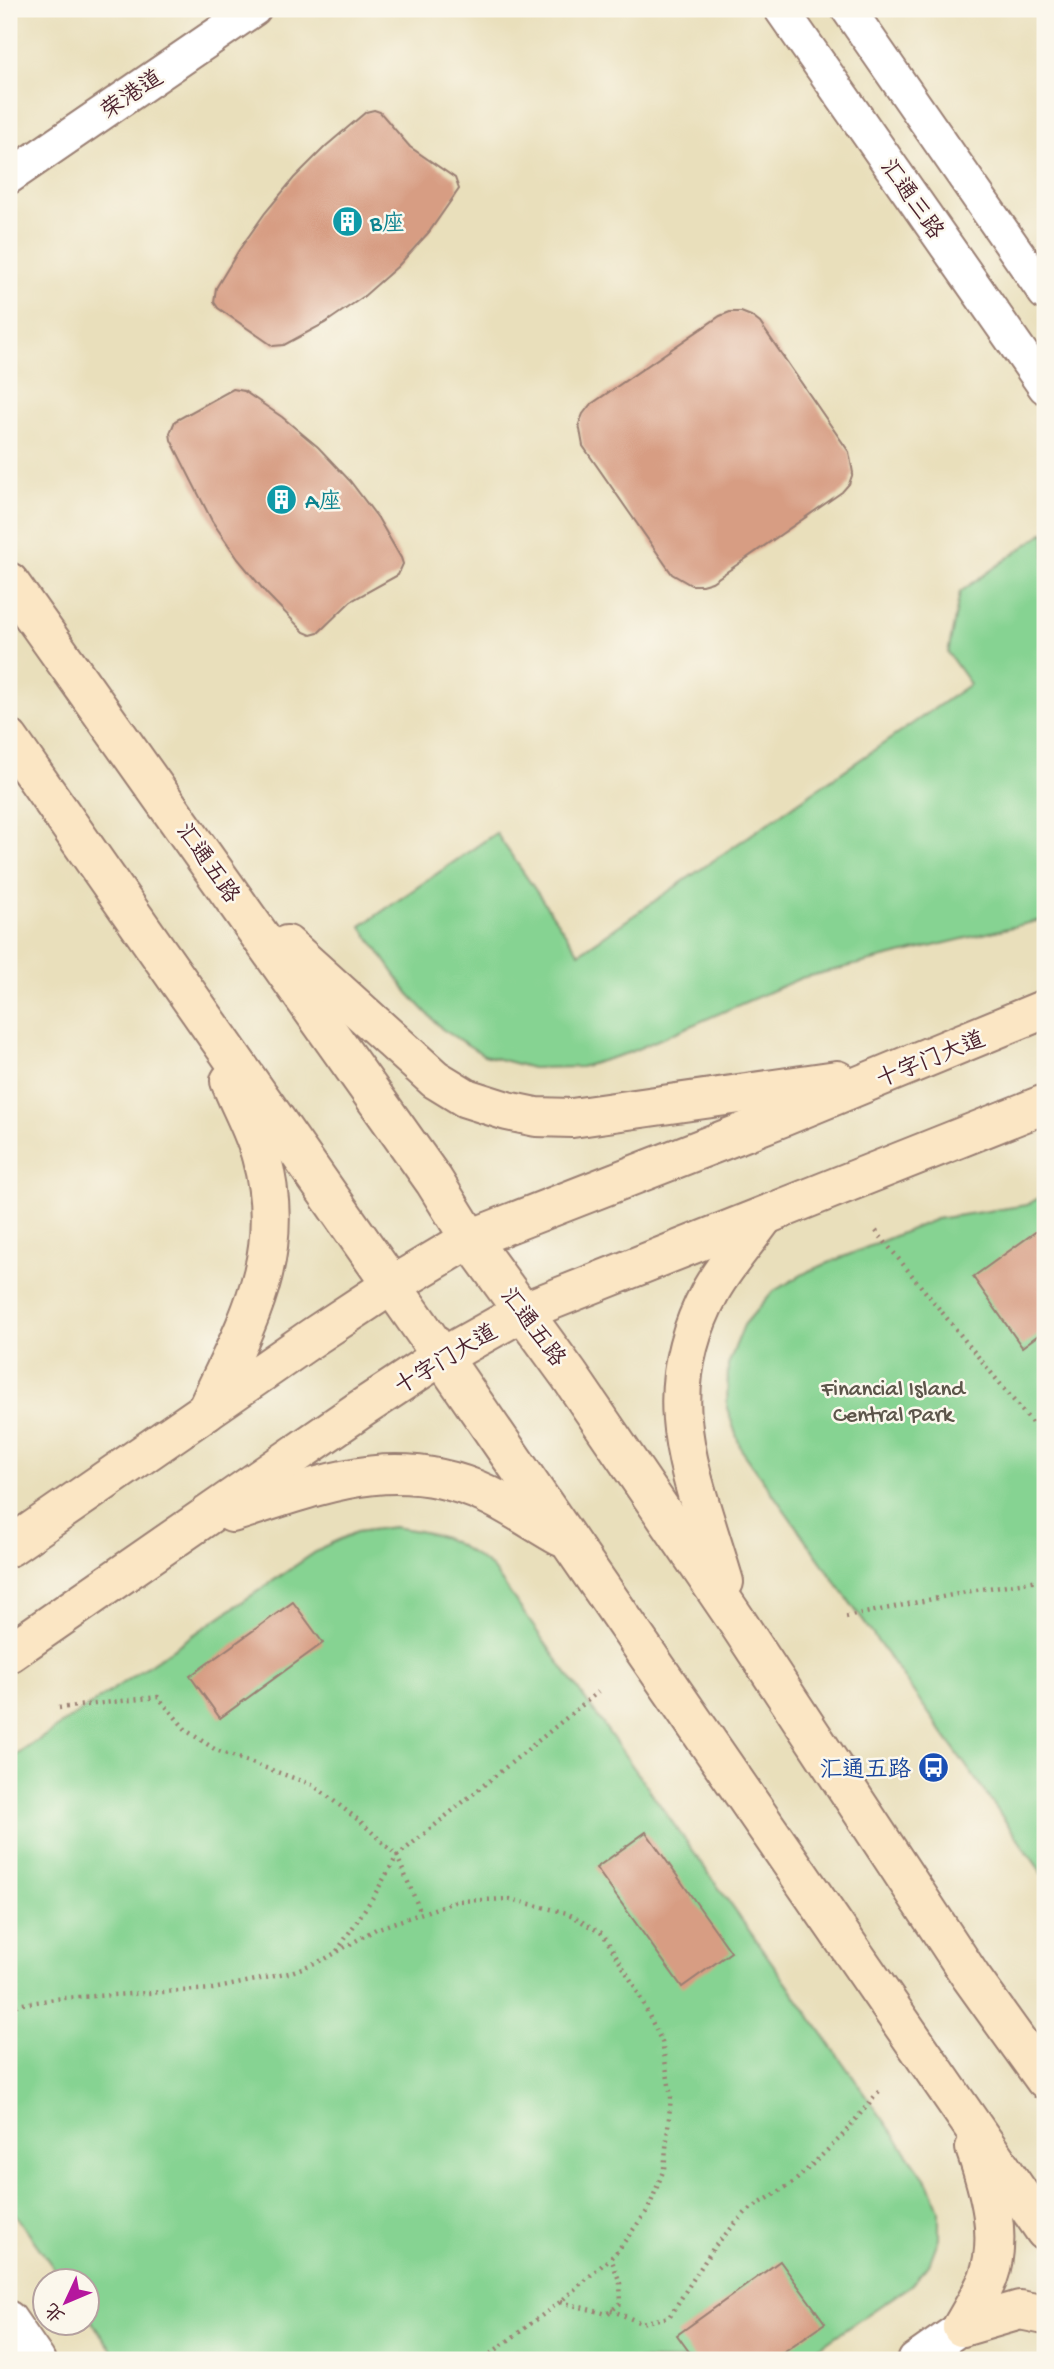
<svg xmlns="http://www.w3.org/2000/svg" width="1054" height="2369" viewBox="0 0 1054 2369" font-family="'Gochi Hand','LXGW WenKai TC',sans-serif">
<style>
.green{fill:#86d392;stroke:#68795e;stroke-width:2}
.building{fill:#d79d83}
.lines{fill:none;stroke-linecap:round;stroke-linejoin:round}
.street-casing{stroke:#9a7f73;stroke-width:37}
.secondary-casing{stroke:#9a7f73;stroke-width:42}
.path{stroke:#9a7f73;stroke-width:4.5;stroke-dasharray:2 5;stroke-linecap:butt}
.street{stroke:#fff;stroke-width:33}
.secondary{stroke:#fbe6c4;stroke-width:38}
.labels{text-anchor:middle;stroke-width:5;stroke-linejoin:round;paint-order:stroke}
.street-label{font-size:23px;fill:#4a1f2b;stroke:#fbf7ec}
.culture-label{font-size:23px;fill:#0d838f;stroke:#fbf7ec;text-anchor:start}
.park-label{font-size:23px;fill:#5c554a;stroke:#fbf7ec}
.transit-label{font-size:23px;fill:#164399;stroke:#fbf7ec;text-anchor:end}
</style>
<rect width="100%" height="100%" fill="#fbf7ec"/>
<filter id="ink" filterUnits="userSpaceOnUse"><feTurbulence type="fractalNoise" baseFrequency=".0143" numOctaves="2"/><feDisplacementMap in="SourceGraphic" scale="14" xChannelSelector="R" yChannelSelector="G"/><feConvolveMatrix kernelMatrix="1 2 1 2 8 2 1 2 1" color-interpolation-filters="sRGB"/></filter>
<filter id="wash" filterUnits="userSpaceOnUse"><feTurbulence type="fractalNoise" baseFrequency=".00686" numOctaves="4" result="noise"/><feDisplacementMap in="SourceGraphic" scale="28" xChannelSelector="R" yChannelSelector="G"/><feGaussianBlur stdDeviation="1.57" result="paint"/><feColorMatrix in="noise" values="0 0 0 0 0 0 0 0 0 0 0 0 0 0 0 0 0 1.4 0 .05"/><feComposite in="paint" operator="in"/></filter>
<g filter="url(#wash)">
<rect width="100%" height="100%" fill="#e9dfbb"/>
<g class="green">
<path d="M1045 532V919L801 978 628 1053 581 1067 532 1068 484 1055 442 1029 408 993 361 926 496 833 579 953 970 684 948 653 960 592Z"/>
<path d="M1045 1194V1877L741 1449 727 1408 728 1365 744 1325 772 1292 809 1271 936 1219 1027 1205Z"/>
<path d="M393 1527C440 1533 454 1539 492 1568L929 2184 939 2210V2238L929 2264 911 2285 800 2360H119L88 2316V2282L63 2281 9 2206V1760L323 1547 356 1532Z"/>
</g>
<g id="blocks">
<g class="building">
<path d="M374 110 380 112 410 147 455 178 459 189 429 232 398 266 363 297 325 323 284 345 273 346 218 308 214 302 216 288 239 250 265 213 294 178 326 146 366 112Z"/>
<path d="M730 312H741L751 316 760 323 849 452 853 473 849 484 842 492 712 582 702 585H691L672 574 583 446 579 424 583 414 590 405 720 316Z"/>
<path d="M233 389 244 391 282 417 318 447 350 481 378 518 401 558 403 564 398 575 351 601 318 633 311 635 304 632 267 594 238 559 212 521 171 440 170 433 175 421Z"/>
<path d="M1045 1225V1330L1022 1347 973 1277Z"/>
<path d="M293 1602 323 1643 220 1718 190 1676Z"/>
<path d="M646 1832 731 1952 682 1987 596 1868Z"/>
<path d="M780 2261 825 2323 772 2360H695L677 2335Z"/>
</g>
</g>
</g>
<g filter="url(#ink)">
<use href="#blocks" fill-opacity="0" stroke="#9a7f73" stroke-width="2"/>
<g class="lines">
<defs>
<g id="street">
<path d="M781 9 1045 387"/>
<path d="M848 9 1045 293"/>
<path d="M9 177 254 9"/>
<path d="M9 2318 38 2360"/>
<path d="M915 2360 962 2327"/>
</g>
<g id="secondary">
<path d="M9 582 434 1181 470 1239 569 1375 734 1617 971 1977 1045 2080"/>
<path d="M9 739 442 1357 1045 2231"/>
<path d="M287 945 435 1079 466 1098 507 1111 536 1117 572 1118 837 1080"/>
<path d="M206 1411C246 1324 289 1255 261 1156 254 1130 240 1106 230 1081"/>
<path d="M232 1513C321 1485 394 1452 486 1494 512 1506 536 1523 561 1537"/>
<path d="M9 1547 313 1337 381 1292 470 1239 780 1118 1045 1009"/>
<path d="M724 1582C693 1476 653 1398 710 1292 724 1266 746 1242 763 1218"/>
<path d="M9 1653 361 1409 426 1366 522 1312 1045 1104"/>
<path d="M962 2327C971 2311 981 2295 988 2278 1003 2236 989 2188 975 2148"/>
<path d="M962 2327 1020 2310 1045 2315"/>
</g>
</defs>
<use href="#street" class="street-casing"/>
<use href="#secondary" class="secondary-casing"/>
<g class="path">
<path d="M876 1231 1045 1439"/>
<path d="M846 1617 976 1590 1045 1579"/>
<path d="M59 1708 158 1697 187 1731 216 1750 313 1785 361 1822 397 1856 598 1692"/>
<path d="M337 1951 375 1894 397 1856 421 1913"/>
<path d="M9 2006 63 1998 213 1989 289 1973 325 1959 376 1929 457 1901 510 1899 567 1913 603 1934 635 1987 662 2042 671 2097 664 2169 648 2210 615 2254 560 2302 482 2360"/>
<path d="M561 2302 607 2314 621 2303 620 2283 611 2258"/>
<path d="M611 2310 641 2323 669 2317 714 2247 746 2212 794 2182 841 2137 880 2090"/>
</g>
<use href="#street" class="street"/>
<use href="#secondary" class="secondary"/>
</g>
</g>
<defs>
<symbol id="building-disc" viewBox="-11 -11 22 22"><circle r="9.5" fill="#0f9aa8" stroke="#fbf7ec"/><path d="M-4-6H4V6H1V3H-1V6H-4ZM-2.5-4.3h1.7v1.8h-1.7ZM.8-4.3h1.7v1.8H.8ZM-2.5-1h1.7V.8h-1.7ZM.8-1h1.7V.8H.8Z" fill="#fff"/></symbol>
<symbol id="bus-disc" viewBox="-11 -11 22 22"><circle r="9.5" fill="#1a4fb4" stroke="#fbf7ec"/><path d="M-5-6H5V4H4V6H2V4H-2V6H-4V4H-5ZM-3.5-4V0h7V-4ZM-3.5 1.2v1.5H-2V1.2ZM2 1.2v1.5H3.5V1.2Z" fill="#fff"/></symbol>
</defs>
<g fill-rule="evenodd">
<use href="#building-disc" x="330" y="204" width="35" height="35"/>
<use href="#building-disc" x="264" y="482" width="35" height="35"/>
<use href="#bus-disc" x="916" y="1750" width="35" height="35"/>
</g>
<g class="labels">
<g class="street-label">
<text transform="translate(131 93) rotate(-34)" y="8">荣港道</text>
<text transform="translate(913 198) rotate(55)" y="8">汇通三路</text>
<text transform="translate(209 862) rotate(55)" y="8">汇通五路</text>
<text transform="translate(930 1058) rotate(-22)" y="8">十字门大道</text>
<text transform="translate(534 1326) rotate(53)" y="8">汇通五路</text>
<text transform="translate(445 1358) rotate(-31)" y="8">十字门大道</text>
</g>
<g class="culture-label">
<text x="370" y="230">B座</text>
<text x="305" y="508">A座</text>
</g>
<g class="park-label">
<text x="893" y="1395">Financial Island<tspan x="893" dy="26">Central Park</tspan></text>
</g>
<g class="transit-label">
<text x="911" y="1776">汇通五路</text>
</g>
</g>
<rect width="1054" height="2369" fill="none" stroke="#fbf7ec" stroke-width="35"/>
<g transform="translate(66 2302) rotate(226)"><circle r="33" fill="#fbf7ec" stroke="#b4a19f" stroke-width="2"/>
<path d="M0-5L12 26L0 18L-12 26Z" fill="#b5179e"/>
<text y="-10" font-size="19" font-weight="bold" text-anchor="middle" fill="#4a1f2b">北</text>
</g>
</svg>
